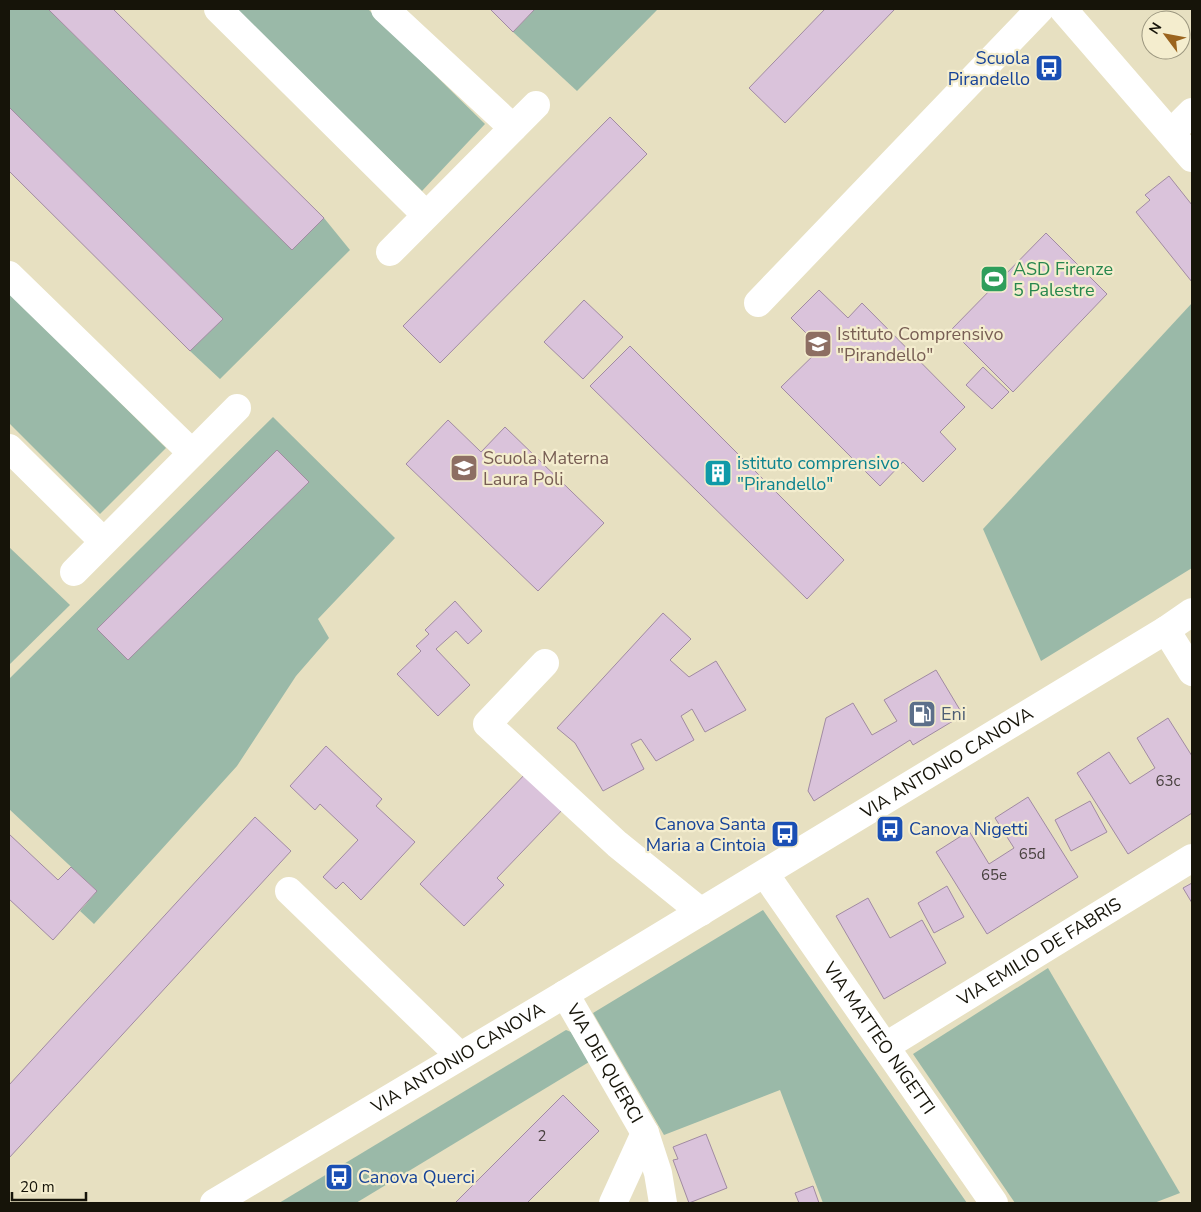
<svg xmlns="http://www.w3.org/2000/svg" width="1201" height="1212" viewBox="0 0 1201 1212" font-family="'Nunito Sans',sans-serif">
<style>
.green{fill:#9ab9a8;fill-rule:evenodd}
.building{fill:#dac3db;stroke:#a18ba2}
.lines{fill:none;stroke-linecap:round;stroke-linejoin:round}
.minor{stroke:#fff;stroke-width:28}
.labels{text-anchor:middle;stroke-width:4.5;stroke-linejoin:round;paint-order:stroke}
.number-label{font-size:15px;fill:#47403e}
.transit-label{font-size:18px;fill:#164399;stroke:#f4edce;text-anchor:end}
.leisure-label{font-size:18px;fill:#27864d;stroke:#f4edce;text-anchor:start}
.education-label{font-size:18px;fill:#785e54;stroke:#f4edce;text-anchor:start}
.culture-label{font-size:18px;fill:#0d838f;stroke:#f4edce;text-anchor:start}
.service-label{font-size:18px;fill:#4e5e75;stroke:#f4edce;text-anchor:start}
.street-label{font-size:18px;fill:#161409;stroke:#f4edce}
</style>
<rect width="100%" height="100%" fill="#e7e0c1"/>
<g class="green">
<path d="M9 9H48L292 250 324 218 350 250 220 379 190 351 222 318 9 107Z"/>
<path d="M235 9H368L485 124 422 191Z"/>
<path d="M535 9H658L577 91 513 32Z"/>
<path d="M9 293 166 448 100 514 9 423Z"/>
<path d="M1192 303V568L1041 661 983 529Z"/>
<path d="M273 417 395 538 318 619 329 638 296 676 237 766 94 924 80 911 97 891 9 809V679ZM277 451 308 482 128 660 97 629Z"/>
<path d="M9 547 70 605 9 665Z"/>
<path d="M763 910 967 1203H823L780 1090 664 1135 593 1013Z"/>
<path d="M1048 968 1180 1193 1154 1203H1015L913 1054Z"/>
<path d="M566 1030 571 1032 589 1062 356 1203H279Z"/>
</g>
<g class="building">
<path d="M48 9H113L324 218 292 250Z"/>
<path d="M490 9H535L513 32Z"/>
<path d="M825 9H895L785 123 749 88Z"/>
<path d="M9 107 223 319 190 351 9 171Z"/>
<path d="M610 117 647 154 440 363 403 326Z"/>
<path d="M1169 176 1192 205V282L1136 212 1150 200 1145 195Z"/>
<path d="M1046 233 1107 294 1013 392 951 330Z"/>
<path d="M819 290 848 318 862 303 965 407 940 432 956 449 923 482 903 462 880 486 781 387 821 348 791 318Z"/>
<path d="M584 300 623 337 583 379 544 342Z"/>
<path d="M630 346 844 560 807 599 590 386Z"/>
<path d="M983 367 1009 392 992 409 966 385Z"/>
<path d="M448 420 481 452 505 427 604 523 538 591 406 464Z"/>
<path d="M277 450 309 482 128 660 97 629Z"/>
<path d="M455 601 482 631 468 644 456 631 436 649 470 685 438 716 397 674 421 651 416 646 429 634 425 630Z"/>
<path d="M663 613 691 639 670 660 689 677 716 661 746 710 705 732 692 709 681 716 694 740 656 761 641 739 631 744 644 769 603 791 575 743 557 728Z"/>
<path d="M936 670 963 715 913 745 910 740 814 801 808 791 826 718 853 703 872 735 897 721 884 700Z"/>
<path d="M1168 718 1192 756V813L1128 854 1077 773 1109 752 1130 784 1155 768 1137 738Z"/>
<path d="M326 746 382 799 376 806 415 842 361 900 343 882 336 889 323 877 358 840 320 804 315 810 290 786Z"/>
<path d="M528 771 566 806 497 878 504 885 464 926 420 884Z"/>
<path d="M1028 797 1078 877 987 934 936 852 969 831 989 864 1014 848 995 818Z"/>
<path d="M1090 801 1107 832 1071 851 1055 820Z"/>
<path d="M255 817 291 851 9 1158V1085Z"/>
<path d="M9 834 58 880 71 867 97 891 53 940 9 899Z"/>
<path d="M1192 883V903L1183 888Z"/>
<path d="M947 886 964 917 934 933 918 903Z"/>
<path d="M868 898 890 938 922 920 946 963 884 999 836 916Z"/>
<path d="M563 1095 599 1131 527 1203H455Z"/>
<path d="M706 1134 727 1188 689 1203 673 1160 678 1159 673 1147Z"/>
<path d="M813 1186 819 1203H799L795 1193Z"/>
</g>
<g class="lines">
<g class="minor">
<path d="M218 9 426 215"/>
<path d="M385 9 513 128"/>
<path d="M1063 9 1192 158"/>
<path d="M1172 132 1192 112"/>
<path d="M390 252 536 105"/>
<path d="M9 275 192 453"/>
<path d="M758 303 1040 9"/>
<path d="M9 448 103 541"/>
<path d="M74 572 237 408"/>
<path d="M1166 630 1192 672"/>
<path d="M545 663 487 724 617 844 701 912"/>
<path id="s1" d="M765 874 994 1203"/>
<path d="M289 891 460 1056"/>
<path id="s2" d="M565 994 645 1133 658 1173 663 1203"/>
<path id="s3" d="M886 1046 1192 858"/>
<path id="s4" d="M214 1203 565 994 1166 630 1192 612"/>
<path d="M613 1203 645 1133"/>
</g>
</g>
<defs>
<symbol id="bus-square" viewBox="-11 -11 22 22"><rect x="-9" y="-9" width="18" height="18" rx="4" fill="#1a4fb4" stroke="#f4edce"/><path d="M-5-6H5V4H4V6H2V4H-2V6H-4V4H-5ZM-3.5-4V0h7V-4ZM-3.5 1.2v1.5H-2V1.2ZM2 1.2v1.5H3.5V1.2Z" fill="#fff"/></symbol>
<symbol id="stadium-square" viewBox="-11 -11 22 22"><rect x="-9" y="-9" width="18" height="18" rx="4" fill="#2e9e5b" stroke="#f4edce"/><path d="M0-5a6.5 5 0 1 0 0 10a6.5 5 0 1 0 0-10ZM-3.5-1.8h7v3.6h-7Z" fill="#fff"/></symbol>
<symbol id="school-square" viewBox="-11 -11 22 22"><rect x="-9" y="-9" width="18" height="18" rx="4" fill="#8d6e63" stroke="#f4edce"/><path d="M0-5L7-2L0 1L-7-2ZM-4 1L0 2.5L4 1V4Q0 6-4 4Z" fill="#fff"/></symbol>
<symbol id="building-square" viewBox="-11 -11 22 22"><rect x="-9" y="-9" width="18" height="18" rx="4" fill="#0f9aa8" stroke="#f4edce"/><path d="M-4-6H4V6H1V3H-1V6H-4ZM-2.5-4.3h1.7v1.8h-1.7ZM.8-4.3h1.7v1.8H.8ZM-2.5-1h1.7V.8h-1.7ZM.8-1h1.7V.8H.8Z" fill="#fff"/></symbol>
<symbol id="fuel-square" viewBox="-11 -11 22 22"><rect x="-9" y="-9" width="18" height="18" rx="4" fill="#5c6f8a" stroke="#f4edce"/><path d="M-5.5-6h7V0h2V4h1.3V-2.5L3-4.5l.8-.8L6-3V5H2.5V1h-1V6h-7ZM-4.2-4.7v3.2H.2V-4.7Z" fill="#fff"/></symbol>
</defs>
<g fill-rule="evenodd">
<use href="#bus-square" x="1033" y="52" width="32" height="32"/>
<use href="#stadium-square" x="978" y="263" width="32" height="32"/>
<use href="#school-square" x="802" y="328" width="32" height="32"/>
<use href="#school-square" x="448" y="452" width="32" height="32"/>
<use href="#building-square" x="702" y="457" width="32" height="32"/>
<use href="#fuel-square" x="906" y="698" width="32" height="32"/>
<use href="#bus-square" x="874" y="813" width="32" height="32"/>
<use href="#bus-square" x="769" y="818" width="32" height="32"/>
<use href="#bus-square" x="323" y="1161" width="32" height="32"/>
</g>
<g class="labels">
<g class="number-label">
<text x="1168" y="786">63c</text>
<text x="1032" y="859">65d</text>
<text x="994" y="880">65e</text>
<text x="542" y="1141">2</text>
</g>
<g class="transit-label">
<text x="1030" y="64">Scuola<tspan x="1030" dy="21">Pirandello</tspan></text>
<text x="766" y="830">Canova Santa<tspan x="766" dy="21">Maria a Cintoia</tspan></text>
<text x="909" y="835" text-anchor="start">Canova Nigetti</text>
<text x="358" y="1183" text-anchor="start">Canova Querci</text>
</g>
<g class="leisure-label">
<text x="1013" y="275">ASD Firenze<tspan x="1013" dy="21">5 Palestre</tspan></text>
</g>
<g class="education-label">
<text x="837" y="340">Istituto Comprensivo<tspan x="837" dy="21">"Pirandello"</tspan></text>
<text x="483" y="464">Scuola Materna<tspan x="483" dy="21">Laura Poli</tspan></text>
</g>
<g class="culture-label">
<text x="737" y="469">istituto comprensivo<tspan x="737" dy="21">"Pirandello"</tspan></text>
</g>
<g class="service-label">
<text x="941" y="720">Eni</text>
</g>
<g class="street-label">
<text dy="6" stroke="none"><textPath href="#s4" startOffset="855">VIA ANTONIO CANOVA</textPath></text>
<text dy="6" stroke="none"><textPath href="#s3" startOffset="180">VIA EMILIO DE FABRIS</textPath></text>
<text dy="6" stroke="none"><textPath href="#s1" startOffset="200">VIA MATTEO NIGETTI</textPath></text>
<text dy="6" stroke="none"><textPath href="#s4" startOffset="284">VIA ANTONIO CANOVA</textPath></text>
<text dy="6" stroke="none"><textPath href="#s2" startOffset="80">VIA DEI QUERCI</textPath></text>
</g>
</g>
<rect width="1201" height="1212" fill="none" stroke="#161409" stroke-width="20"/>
<g transform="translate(1166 35) rotate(302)"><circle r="24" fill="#f4edce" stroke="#9b967f"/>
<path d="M0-4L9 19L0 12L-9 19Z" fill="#9b641e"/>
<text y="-8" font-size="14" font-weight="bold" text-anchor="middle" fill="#161409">N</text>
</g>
<path d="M12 1192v8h74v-8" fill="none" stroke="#161409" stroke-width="2.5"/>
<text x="20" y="1192" font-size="15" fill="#161409" stroke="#f4edce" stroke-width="4" paint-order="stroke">20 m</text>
</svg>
